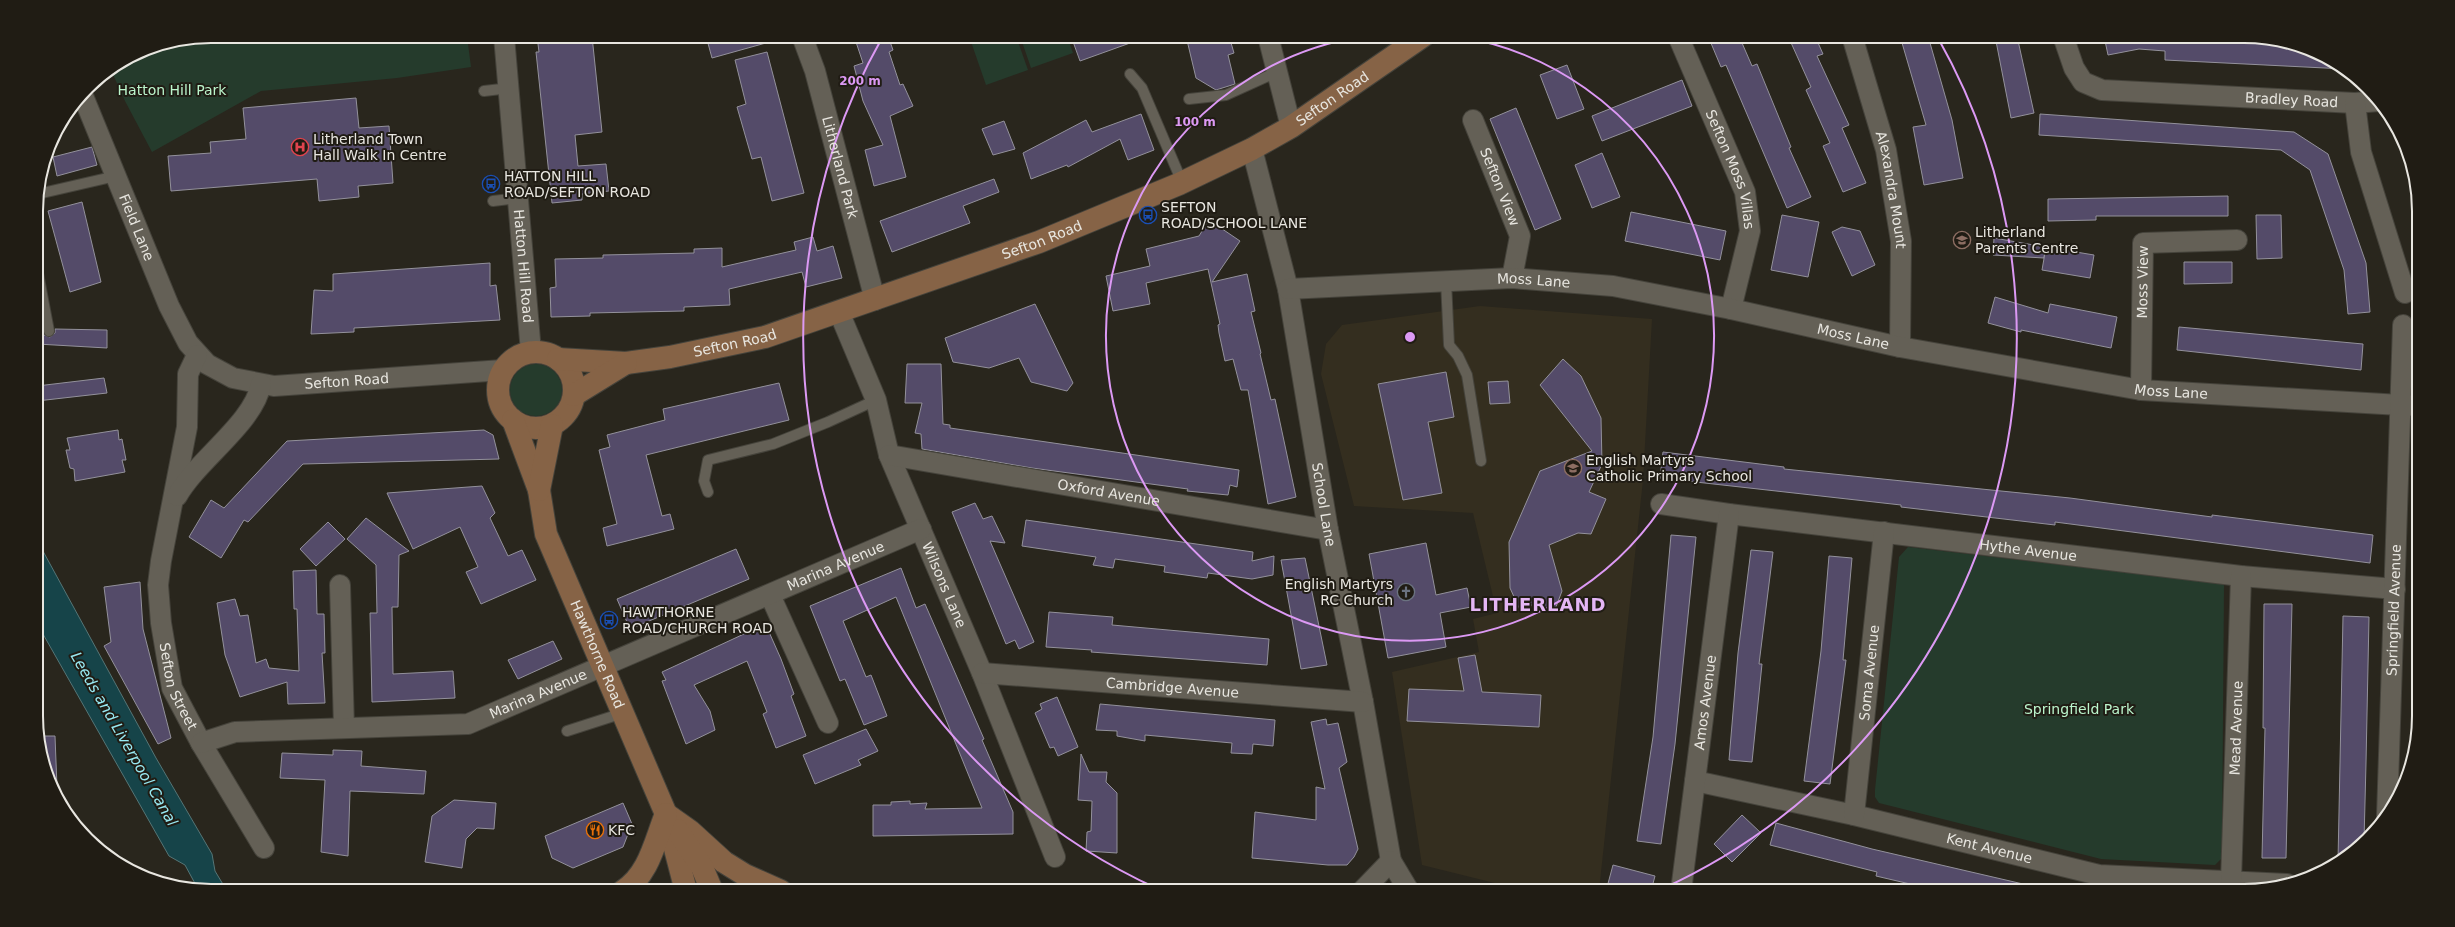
<svg xmlns="http://www.w3.org/2000/svg" width="2455" height="927" viewBox="0 0 2455 927" font-family="'DejaVu Sans',sans-serif">
<style>
.built{fill:#342e1f}
.green{fill:#253b2c}
.water{fill:#164449;stroke:#557576}
.building{fill:#544b69;stroke:#93919b}
.lines{fill:none;stroke-linecap:round;stroke-linejoin:round}
.lane-casing{stroke:#45433b;stroke-width:12}
.street-casing{stroke:#45433b;stroke-width:22}
.secondary-casing{stroke:#45433b;stroke-width:24}
.lane{stroke:#646056;stroke-width:10}
.street{stroke:#646056;stroke-width:20}
.secondary{stroke:#866346;stroke-width:22}
.ring{fill:none;stroke:#dc99f4;stroke-width:2}
.labels{text-anchor:middle;stroke-width:4;stroke-linejoin:round;paint-order:stroke}
.park-label{font-size:14px;fill:#bbf5cc;stroke:#201c14}
.street-label{font-size:14px;fill:#e8e6e0;stroke:#201c14}
.poi-label{font-size:14px;fill:#e8e6e0;stroke:#201c14;text-anchor:start}
.water-label{font-size:15px;font-style:italic;fill:#98e9f2;stroke:#201c14}
.district-label{font-size:18px;font-weight:bold;letter-spacing:1px;fill:#e4b6f5;stroke:#201c14}
.rim{fill:none;stroke:#e8e6e0;stroke-width:2}
.centre{fill:#dc99f4;stroke:#201c14;stroke-width:2}
.ring-label{font-size:12px;text-anchor:middle;font-weight:bold;fill:#dc99f4;stroke:#201c14;stroke-width:4;stroke-linejoin:round;paint-order:stroke}
</style>
<rect width="100%" height="100%" fill="#29261d"/>
<path class="built" d="M1480 306 1652 319 1643 480 1599 891H1527L1422 865 1392 672 1479 652 1473 619 1497 613 1473 513 1354 506 1321 374 1326 344 1342 325Z"/>
<g class="green">
<path d="M211 36H467L471 67 397 78 261 91 152 152 125 101 111 70 144 49Z"/>
<path d="M969 36H1016L1028 70 986 85Z"/>
<path d="M1020 36H1067L1073 53 1031 68Z"/>
<circle cx="536" cy="390" r="26"/>
<path d="M1908 547 2224 584 2222 851 2221 859 2215 865 2101 859 1879 803 1875 797V790L1899 557Z"/>
</g>
<path class="water" d="M38 542 156 758 212 854 215 871 227 891 198 889 185 865 169 856 39 627Z"/>
<g class="building">
<path d="M537 36H592L602 132 575 135 578 166 606 164 609 191 582 194V200L552 203 536 52H539Z"/>
<path d="M706 36H772L773 41 712 58Z"/>
<path d="M854 36H888L893 50 889 52 900 85 903 84 913 106 890 116 906 177 874 186 865 150 883 145 863 101 854 66 863 63Z"/>
<path d="M1071 36H1143L1144 38 1080 61Z"/>
<path d="M1186 36H1229L1234 53 1228 55 1235 84 1216 90 1196 78Z"/>
<path d="M1708 36H1739L1752 66 1757 64 1791 147 1789 148 1811 197 1787 208 1726 65 1721 67Z"/>
<path d="M1788 36H1815L1823 54 1817 56 1849 125 1842 128 1866 183 1843 192 1823 146 1830 143 1806 90 1811 87Z"/>
<path d="M1900 36H1928L1952 120 1963 178 1924 185 1913 127 1926 125Z"/>
<path d="M1995 36H2017L2034 113 2011 118Z"/>
<path d="M2104 36H2190L2268 40 2300 45 2345 69 2165 60V51L2139 49 2108 55Z"/>
<path d="M767 52 804 193 772 201 761 157 752 159 737 107 746 104 735 60Z"/>
<path d="M1567 65 1584 109 1557 119 1540 75Z"/>
<path d="M1682 80 1692 106 1602 141 1592 116Z"/>
<path d="M356 98 359 128 389 126 393 183 358 186 359 197 319 201 317 179 171 191 168 156 211 153 210 142 246 139 243 108Z"/>
<path d="M1516 108 1561 219 1535 230 1490 119Z"/>
<path d="M1141 114 1154 150 1128 160 1120 139 1068 167 1067 165 1031 179 1023 153 1086 120 1092 132Z"/>
<path d="M2040 114 2294 132 2328 154 2366 263 2370 312 2348 314 2344 270 2310 170 2281 150 2039 135Z"/>
<path d="M1004 121 1015 149 993 155 982 129Z"/>
<path d="M92 147 97 165 57 176 53 157Z"/>
<path d="M1602 153 1620 197 1592 208 1575 165Z"/>
<path d="M994 179 999 192 963 206 970 223 892 252 880 221Z"/>
<path d="M2228 196V216H2096V220L2048 221V199Z"/>
<path d="M82 202 101 282 70 292 48 211Z"/>
<path d="M1631 212 1726 231 1720 260 1625 241Z"/>
<path d="M1782 215 1819 222 1808 277 1771 270Z"/>
<path d="M2256 215H2281L2282 258 2257 259Z"/>
<path d="M1209 220 1240 241 1212 282 1247 274 1255 311 1251 312 1261 353 1260 354 1271 400 1275 399 1296 497 1268 504 1248 390H1241L1233 359 1225 361 1219 333 1218 325 1220 324 1208 269 1146 283 1150 304 1113 311 1106 276 1150 266 1146 249 1199 236Z"/>
<path d="M1842 227 1860 231 1875 265 1852 276 1832 232Z"/>
<path d="M813 237 817 251 833 246 842 278 806 287 802 272 729 289 730 305 684 307V311L590 313V316L551 317 550 288 556 287 555 259 603 258V255L694 253V249L722 248V267L796 250 794 242Z"/>
<path d="M1994 238 2045 247 2044 258 1993 255Z"/>
<path d="M2046 247 2094 255 2090 278 2042 270Z"/>
<path d="M2184 262H2232V283L2184 284Z"/>
<path d="M490 263V286L496 285 500 320 354 328V332L311 334 314 290 333 291V274Z"/>
<path d="M1995 297 2048 313 2050 304 2117 317 2111 348 2021 330V332L1988 323Z"/>
<path d="M1035 304 1073 383 1067 391 1031 382 1019 358 989 368 953 362 945 338Z"/>
<path d="M2179 327 2363 344 2361 370 2177 350Z"/>
<path d="M37 328H42L44 335 50 337 55 333V329L107 330V348L37 344Z"/>
<path d="M1563 359 1581 376 1601 418 1602 464 1589 492 1606 499 1591 534 1578 533 1549 545 1562 591 1554 612 1534 604 1520 610 1510 588 1509 542 1540 471 1592 451 1540 385Z"/>
<path d="M907 364H941L943 424 950 425V428L1239 470 1237 487 1230 485 1228 495 1187 491 1188 489 1032 468 922 449 921 434 915 433 922 403H905Z"/>
<path d="M1446 372 1454 417 1428 422 1442 493 1403 500 1378 384Z"/>
<path d="M104 378 107 393 37 401V386Z"/>
<path d="M1508 381 1510 403 1490 404 1488 382Z"/>
<path d="M779 383 789 420 646 455 662 516 670 514 674 529 607 546 603 528 617 524 599 450 610 447 607 435 665 420 663 409Z"/>
<path d="M118 430 119 440 122 439 126 460H122L125 472 75 481 74 469 70 468 66 450H70L67 438Z"/>
<path d="M484 430 493 435 499 459 303 464 248 522 244 520 221 558 189 537 211 500 224 508 287 441Z"/>
<path d="M1663 452 1784 467V469L2070 498 2212 517V515L2373 535 2370 563 2055 522V525L1901 507V505L1660 478Z"/>
<path d="M482 486 495 513 490 518 508 556 522 550 536 580 481 604 466 572 478 567 460 527 413 549 387 493Z"/>
<path d="M975 503 983 519 992 516 1005 543 990 541 1034 642 1019 649 1015 640 1006 644 952 512Z"/>
<path d="M366 518 409 551 399 555 398 607H392L393 674 453 671 455 698 372 702 370 613H377L376 565 347 539Z"/>
<path d="M1026 520 1253 552 1252 561 1274 556 1273 575 1252 579 1208 573 1207 578 1164 572 1165 566 1115 559 1113 568 1093 565 1096 557 1022 546Z"/>
<path d="M328 522 345 539 316 566 300 549Z"/>
<path d="M1671 535 1696 537 1675 744 1661 844 1637 841 1653 737Z"/>
<path d="M1426 543 1436 595 1467 588 1471 607 1440 613 1446 647 1388 658 1369 554Z"/>
<path d="M736 549 749 579 630 629 617 599Z"/>
<path d="M1751 550 1773 552 1759 664H1762L1752 762 1729 760 1738 653Z"/>
<path d="M1829 556 1852 558 1843 660H1846L1830 784 1804 781 1821 651Z"/>
<path d="M1305 558 1327 665 1301 669 1281 560Z"/>
<path d="M901 568 916 608 925 604 984 739 982 740 1013 812V834L873 836V805H891V802L910 801V804L927 803 925 809 982 808 896 597 843 621 866 677 871 675 887 716 864 725 845 679 840 681 810 606Z"/>
<path d="M316 570 317 614H324L325 653H322L325 703 288 704 287 682 240 697 225 655 217 603 235 599 240 616 248 615 256 663 266 659 269 668 299 671 297 609H294L293 571Z"/>
<path d="M140 582 143 629 171 738 158 744 104 646 111 642 104 587Z"/>
<path d="M2264 604H2292L2286 858H2262L2265 728H2263Z"/>
<path d="M1049 612 1113 617 1112 625 1269 639 1267 665 1091 652 1092 650 1046 647Z"/>
<path d="M2343 616 2369 617 2366 763 2364 841 2350 855 2338 861Z"/>
<path d="M759 627 762 634 769 632 781 659 794 694 791 696 806 736 776 748 763 714 767 712 747 661 694 685 710 711 715 730 686 744 662 681 666 680 662 672Z"/>
<path d="M553 641 562 659 518 679 508 660Z"/>
<path d="M1475 655 1482 692 1541 695 1539 727 1407 721 1409 689 1464 691 1458 658Z"/>
<path d="M1057 697 1078 747 1058 756 1054 747 1050 748 1035 713 1042 709 1040 704Z"/>
<path d="M1100 704 1275 720 1273 746 1253 744 1252 754 1231 753 1232 743 1145 735V741L1117 736V731L1096 730Z"/>
<path d="M1326 719 1327 725 1338 723 1347 762 1339 768 1358 849 1354 857 1347 865H1328L1252 858 1255 812 1316 820V787L1325 789 1311 722Z"/>
<path d="M866 729 878 751 858 760 861 765 815 784 803 755Z"/>
<path d="M39 736H55L57 787 52 788 40 753Z"/>
<path d="M333 750 362 751 361 766 426 771 424 794 350 791 348 856 321 852 325 780 280 778 282 753 333 755Z"/>
<path d="M1081 754 1089 772H1107L1106 782 1117 793V853L1086 851 1087 832 1091 831 1092 801 1078 800Z"/>
<path d="M454 800 496 803 494 829 477 828 466 839 462 868 425 862 432 816Z"/>
<path d="M623 803 632 824 623 847 573 868 552 858 545 836Z"/>
<path d="M1742 815 1761 833 1732 862 1714 844Z"/>
<path d="M1776 823 1872 849 2023 884 2022 891H1940L1876 876 1877 872 1770 845Z"/>
<path d="M1613 865 1655 876 1651 891H1606Z"/>
</g>
<g class="lines">
<defs>
<g id="lane">
<path d="M1130 74 1142 88 1182 182"/>
<path d="M484 91 510 88"/>
<path d="M1189 99 1226 95 1277 72"/>
<path d="M38 194 116 176"/>
<path d="M493 201 518 198"/>
<path d="M37 268 49 331"/>
<path d="M1446 281 1449 345 1458 356 1467 375 1481 461"/>
<path d="M708 492 704 481 708 460 773 444 828 422 876 400"/>
<path d="M567 731 623 713"/>
</g>
<g id="street">
<path id="s1" d="M504 36 531 352"/>
<path id="s2" d="M802 36 815 71 875 300"/>
<path d="M1268 36 1291 127"/>
<path id="s3" d="M1678 36 1745 192 1750 231 1731 309"/>
<path id="s4" d="M1852 36 1886 150 1901 241 1900 347"/>
<path id="s5" d="M2063 36 2074 68 2083 82 2102 90 2355 103 2379 101"/>
<path id="s6" d="M83 96 169 306 188 343 207 364 233 378 274 386 503 370"/>
<path d="M2355 103 2361 152 2405 293"/>
<path id="s7" d="M1473 120 1520 236 1512 278"/>
<path id="s8" d="M1252 149 1288 289 1328 530 1363 702 1391 861 1409 891"/>
<path id="s9" d="M1288 289 1512 278 1613 286 1731 309 1900 347 2141 390 2418 406"/>
<path id="s10" d="M839 312 876 400 889 455 982 673 1055 857"/>
<path id="s11" d="M197 355 188 374 187 427 161 561 158 585 161 623 172 688 201 743 264 848"/>
<path id="s12" d="M2141 390 2143 243 2237 240"/>
<path id="s13" d="M889 455 1328 530"/>
<path d="M177 496C198 459 254 423 261 384"/>
<path id="s14" d="M1661 504 1729 514 2241 576 2395 589"/>
<path d="M340 585 344 728"/>
<path d="M770 595 828 723"/>
<path id="s15" d="M982 673 1363 702"/>
<path id="s16" d="M201 743 235 732 468 724 921 529"/>
<path id="s17" d="M1695 781 1854 815 2099 875 2287 884"/>
<path id="s18" d="M1854 815 1884 532"/>
<path id="s19" d="M2387 816 2403 325"/>
<path id="s20" d="M2231 881 2241 576"/>
<path d="M1362 891 1391 861"/>
<path id="s21" d="M1681 891 1729 514"/>
</g>
<g id="secondary">
<circle cx="536" cy="390" r="38"/>
<path id="s22" d="M558 359 626 363 670 357 765 337 1039 242 1179 184 1252 149 1291 127 1423 36"/>
<path d="M574 395 626 363"/>
<path id="s23" d="M513 420 539 490 546 534 666 814 686 891"/>
<path d="M539 490 552 425"/>
<path d="M666 814 690 831 724 862 745 875 781 891"/>
<path d="M677 830 702 867 712 891"/>
<path d="M623 891C649 875 655 841 666 814"/>
</g>
</defs>
<use href="#lane" class="lane-casing"/>
<use href="#street" class="street-casing"/>
<use href="#secondary" class="secondary-casing"/>
<use href="#lane" class="lane"/>
<use href="#street" class="street"/>
<use href="#secondary" class="secondary"/>
</g>
<g class="ring">
<path d="M1455 36A304 304 0 1 1 1365 36"/>
<path d="M1158 889A607 607 0 0 1 882 38M1938 38A607 607 0 0 1 1662 889"/>
</g>
<defs>
<symbol id="hospital-ring" viewBox="-11 -11 22 22"><circle r="9.5" fill="#201c14" stroke="#e0444e" stroke-width="1.5"/><path d="M-5-5h3v3.5h4V-5h3V5h-3V1.5h-4V5h-3Z" fill="#e0444e"/></symbol>
<symbol id="bus-ring" viewBox="-11 -11 22 22"><circle r="9.5" fill="#201c14" stroke="#1a4fb4" stroke-width="1.5"/><path d="M-5-6H5V4H4V6H2V4H-2V6H-4V4H-5ZM-3.5-4V0h7V-4ZM-3.5 1.2v1.5H-2V1.2ZM2 1.2v1.5H3.5V1.2Z" fill="#1a4fb4"/></symbol>
<symbol id="school-ring" viewBox="-11 -11 22 22"><circle r="9.5" fill="#201c14" stroke="#8d6e63" stroke-width="1.5"/><path d="M0-5L7-2L0 1L-7-2ZM-4 1L0 2.5L4 1V4Q0 6-4 4Z" fill="#8d6e63"/></symbol>
<symbol id="church-ring" viewBox="-11 -11 22 22"><circle r="9.5" fill="#201c14" stroke="#6b7280" stroke-width="1.5"/><path d="M-1.2-6h2.4v3.5h3.3v2.4h-3.3V6h-2.4V-.1h-3.3v-2.4h3.3Z" fill="#6b7280"/></symbol>
<symbol id="restaurant-ring" viewBox="-11 -11 22 22"><circle r="9.5" fill="#201c14" stroke="#e8710a" stroke-width="1.5"/><path d="M-5-6h1v4h1v-4h1v4h1v-4h1v5L-1.5 .5V6h-2V.5L-5-1ZM5-6V6H3V1.5H1.5Q1.5-4 5-6Z" fill="#e8710a"/></symbol>
</defs>
<g fill-rule="evenodd">
<use href="#hospital-ring" x="290" y="137" width="20" height="20"/>
<use href="#bus-ring" x="481" y="174" width="20" height="20"/>
<use href="#bus-ring" x="1138" y="205" width="20" height="20"/>
<use href="#school-ring" x="1952" y="230" width="20" height="20"/>
<use href="#school-ring" x="1563" y="458" width="20" height="20"/>
<use href="#church-ring" x="1396" y="582" width="20" height="20"/>
<use href="#bus-ring" x="599" y="610" width="20" height="20"/>
<use href="#restaurant-ring" x="585" y="820" width="20" height="20"/>
</g>
<g class="labels">
<g class="park-label">
<text x="172" y="95">Hatton Hill Park</text>
<text x="2079" y="714">Springfield Park</text>
</g>
<g class="street-label">
<text dy="5" stroke="none"><textPath href="#s22" startOffset="827">Sefton Road</textPath></text>
<text dy="5" stroke="none"><textPath href="#s5" startOffset="261">Bradley Road</textPath></text>
<text dy="5" stroke="none"><textPath href="#s2" startOffset="137">Litherland Park</textPath></text>
<text dy="5" stroke="none"><textPath href="#s3" startOffset="144">Sefton Moss Villas</textPath></text>
<text dy="5" stroke="none"><textPath href="#s7" startOffset="72">Sefton View</textPath></text>
<text dy="5" stroke="none"><textPath href="#s4" startOffset="159">Alexandra Mount</textPath></text>
<text dy="5" stroke="none"><textPath href="#s6" startOffset="142">Field Lane</textPath></text>
<text dy="5" stroke="none"><textPath href="#s22" startOffset="503">Sefton Road</textPath></text>
<text dy="5" stroke="none"><textPath href="#s1" startOffset="231">Hatton Hill Road</textPath></text>
<text dy="5" stroke="none"><textPath href="#s9" startOffset="246">Moss Lane</textPath></text>
<text dy="5" stroke="none"><textPath href="#s12" startOffset="108">Moss View</textPath></text>
<text dy="5" stroke="none"><textPath href="#s9" startOffset="571">Moss Lane</textPath></text>
<text dy="5" stroke="none"><textPath href="#s22" startOffset="179">Sefton Road</textPath></text>
<text dy="5" stroke="none"><textPath href="#s6" startOffset="441">Sefton Road</textPath></text>
<text dy="5" stroke="none"><textPath href="#s9" startOffset="894">Moss Lane</textPath></text>
<text dy="5" stroke="none"><textPath href="#s13" startOffset="223">Oxford Avenue</textPath></text>
<text dy="5" stroke="none"><textPath href="#s8" startOffset="363">School Lane</textPath></text>
<text dy="5" stroke="none"><textPath href="#s14" startOffset="370">Hythe Avenue</textPath></text>
<text dy="5" stroke="none"><textPath href="#s16" startOffset="669">Marina Avenue</textPath></text>
<text dy="5" stroke="none"><textPath href="#s10" startOffset="293">Wilsons Lane</textPath></text>
<text dy="5" stroke="none"><textPath href="#s19" startOffset="206">Springfield Avenue</textPath></text>
<text dy="5" stroke="none"><textPath href="#s23" startOffset="250">Hawthorne Road</textPath></text>
<text dy="5" stroke="none"><textPath href="#s18" startOffset="143">Soma Avenue</textPath></text>
<text dy="5" stroke="none"><textPath href="#s11" startOffset="339">Sefton Street</textPath></text>
<text dy="5" stroke="none"><textPath href="#s15" startOffset="191">Cambridge Avenue</textPath></text>
<text dy="5" stroke="none"><textPath href="#s16" startOffset="345">Marina Avenue</textPath></text>
<text dy="5" stroke="none"><textPath href="#s21" startOffset="190">Amos Avenue</textPath></text>
<text dy="5" stroke="none"><textPath href="#s20" startOffset="153">Mead Avenue</textPath></text>
<text dy="5" stroke="none"><textPath href="#s17" startOffset="302">Kent Avenue</textPath></text>
</g>
<g class="poi-label">
<text x="313" y="144">Litherland Town<tspan x="313" dy="16">Hall Walk In Centre</tspan></text>
<text x="504" y="181">HATTON HILL<tspan x="504" dy="16">ROAD/SEFTON ROAD</tspan></text>
<text x="1161" y="212">SEFTON<tspan x="1161" dy="16">ROAD/SCHOOL LANE</tspan></text>
<text x="1975" y="237">Litherland<tspan x="1975" dy="16">Parents Centre</tspan></text>
<text x="1586" y="465">English Martyrs<tspan x="1586" dy="16">Catholic Primary School</tspan></text>
<text x="1393" y="589" text-anchor="end">English Martyrs<tspan x="1393" dy="16">RC Church</tspan></text>
<text x="622" y="617">HAWTHORNE<tspan x="622" dy="16">ROAD/CHURCH ROAD</tspan></text>
<text x="608" y="835">KFC</text>
</g>
<g class="water-label">
<text transform="translate(124 739) rotate(60)" y="5">Leeds and Liverpool Canal</text>
</g>
<g class="district-label">
<text x="1538" y="611">LITHERLAND</text>
</g>
</g>
<path d="M0 0H2455V927H0ZM211 43H2244A168 168 0 0 1 2412 211V716A168 168 0 0 1 2244 884H211A168 168 0 0 1 43 716V211A168 168 0 0 1 211 43Z" fill="#201c14" fill-rule="evenodd"/>
<path class="rim" d="M211 43H2244A168 168 0 0 1 2412 211V716A168 168 0 0 1 2244 884H211A168 168 0 0 1 43 716V211A168 168 0 0 1 211 43Z"/>
<circle cx="1410" cy="337" r="6" class="centre"/>
<g class="ring-label">
<text x="860" y="85">200 m</text>
<text x="1195" y="126">100 m</text>
</g>
</svg>
